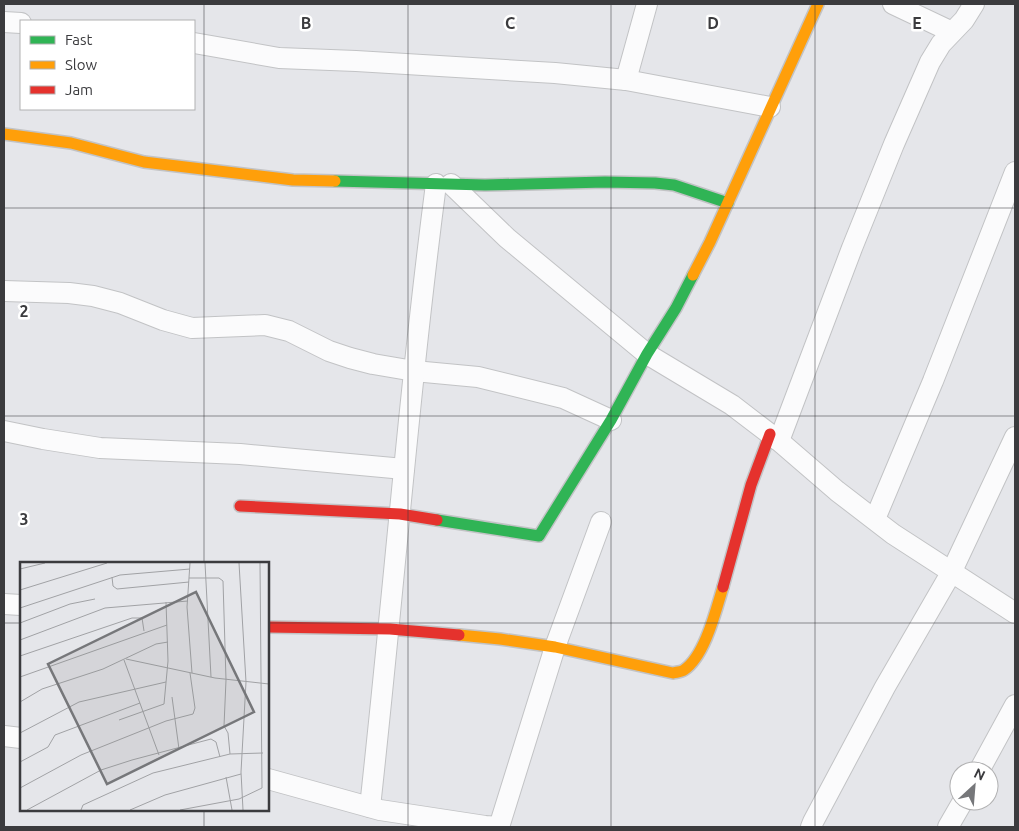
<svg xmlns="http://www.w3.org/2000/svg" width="1019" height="831" viewBox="0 0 1019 831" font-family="Ubuntu,sans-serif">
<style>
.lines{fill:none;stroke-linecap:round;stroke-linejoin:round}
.street-casing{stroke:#c2c3c5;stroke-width:22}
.fast-casing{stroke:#c2c3c5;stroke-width:14}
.slow-casing{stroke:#c2c3c5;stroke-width:14}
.jam-casing{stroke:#c2c3c5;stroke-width:14}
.street{stroke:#fbfbfc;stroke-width:20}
.fast{stroke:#30b455;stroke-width:11}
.slow{stroke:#ff9f0a;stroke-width:11}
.jam{stroke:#e5322d;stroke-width:11}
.grid{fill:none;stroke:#3b3b3e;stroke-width:1;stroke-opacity:0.55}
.inset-road{fill:none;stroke:#a1a2a5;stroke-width:1}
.view{fill:#76777a;fill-opacity:0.15;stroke:#76777a;stroke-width:2.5}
.inset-edge{fill:none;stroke:#3b3b3e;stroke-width:2.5}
.grid-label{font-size:16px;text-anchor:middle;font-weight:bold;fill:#3b3b3e;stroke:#fff;stroke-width:5;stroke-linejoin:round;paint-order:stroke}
</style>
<rect width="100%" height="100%" fill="#e5e6ea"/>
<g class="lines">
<defs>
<g id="street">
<path d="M893 4 952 32"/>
<path d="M4 22 21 23"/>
<path d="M194 43 279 58 356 61 555 73 626 80 770 107"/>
<path d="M626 80 647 4"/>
<path d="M451 184 507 238 647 354 732 405 779 441 837 491 893 534 1015 613"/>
<path d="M4 291 69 293 93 296 120 303 163 320 192 328 265 325 289 331 329 351 350 358 373 364 414 371 478 377 563 398 611 420"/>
<path d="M4 431 43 439 100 448 240 454 404 469"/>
<path d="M779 441 852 248 894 144 930 62 941 44 964 20 974 4"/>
<path d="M875 519 933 381 1015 172"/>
<path d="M4 604 21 605"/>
<path d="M4 736 21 738"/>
<path d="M979 771 1015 705"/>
<path d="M268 779 380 810 485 826 499 827"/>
<path d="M370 807C393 599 409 391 436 184"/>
<path d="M499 827 555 647 601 522"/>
<path d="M811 827 813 822 885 687 951 573 1015 437"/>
<path d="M948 827 963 801"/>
</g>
<g id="fast">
<path d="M335 181 485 185 605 182 655 183 674 185 728 203"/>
<path d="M437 520 539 536 611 420 647 354 676 308 693 275"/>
</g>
<g id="slow">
<path d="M4 134 71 143 144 162 293 180 335 181"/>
<path d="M693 275 710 242 818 4"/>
<path d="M459 635 500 639 555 647 673 673C677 672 681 672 684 670 705 656 716 610 723 587"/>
</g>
<g id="jam">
<path d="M240 506 400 514 437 520"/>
<path d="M723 587 751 485 770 434"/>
<path d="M268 627 390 629 459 635"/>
</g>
</defs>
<use href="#street" class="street-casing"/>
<use href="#fast" class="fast-casing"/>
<use href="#slow" class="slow-casing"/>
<use href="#jam" class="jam-casing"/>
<use href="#street" class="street"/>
<use href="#fast" class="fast"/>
<use href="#slow" class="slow"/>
<use href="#jam" class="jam"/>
</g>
<path class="grid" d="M204 4V564M408 4V827M611 4V827M815 4V827M4 208H1015M4 416H1015M4 623H21M268 623H1015M204 810V827"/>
<g transform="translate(20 562)">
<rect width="249" height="249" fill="#e5e6ea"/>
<path class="inset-road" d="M170 1 167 45 172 111M185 1 191 115M219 1 226 120 221 210 223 248M0 7 25 1M92 15 93 24 97 27 169 20M169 16H199L203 19 206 118 204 164 208 171 210 192M0 28 87 1M0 46 100 13 170 7M0 61 50 42 75 37M0 78 85 46 168 39M0 94 112 56H122L124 69M106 97 195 116 249 122M104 98 139 193M0 115 147 63M152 135 159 187M0 140 22 127 83 107 136 82 148 80M99 158 144 142 148 99 146 40M0 171 59 140 146 120M0 200 28 185 35 173 120 141M206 215 212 248M0 226 61 193 146 159 173 152 175 146 170 111M7 248 81 208 112 198 191 177 196 180 200 195M61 248 63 243 133 211 210 192 243 191M110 248 145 233 221 212M160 248 219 237 242 226 240 1"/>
<path class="view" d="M176 30 234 150 87 222 28 102Z"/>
<rect width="249" height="249" class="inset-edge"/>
</g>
<g class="grid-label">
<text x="306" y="29">B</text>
<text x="510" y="29">C</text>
<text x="713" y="29">D</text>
<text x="917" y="29">E</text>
<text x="24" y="317">2</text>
<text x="24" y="525">3</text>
</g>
<rect width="1019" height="831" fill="none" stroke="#3b3b3e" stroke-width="10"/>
<rect x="20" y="20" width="175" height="90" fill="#ffffff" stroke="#b1b1b2"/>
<rect x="30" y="36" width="25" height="8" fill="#30b455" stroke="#b1b1b2"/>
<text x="65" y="45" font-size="15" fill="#3b3b3e">Fast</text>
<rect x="30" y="61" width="25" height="8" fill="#ff9f0a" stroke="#b1b1b2"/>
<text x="65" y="70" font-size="15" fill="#3b3b3e">Slow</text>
<rect x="30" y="86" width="25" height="8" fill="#e5322d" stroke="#b1b1b2"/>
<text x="65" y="95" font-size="15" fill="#3b3b3e">Jam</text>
<g transform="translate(974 786) rotate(26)"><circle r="24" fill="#ffffff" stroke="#b1b1b2"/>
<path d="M0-4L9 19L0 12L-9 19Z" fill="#76777a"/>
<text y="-8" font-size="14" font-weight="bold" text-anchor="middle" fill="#3b3b3e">N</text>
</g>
</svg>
